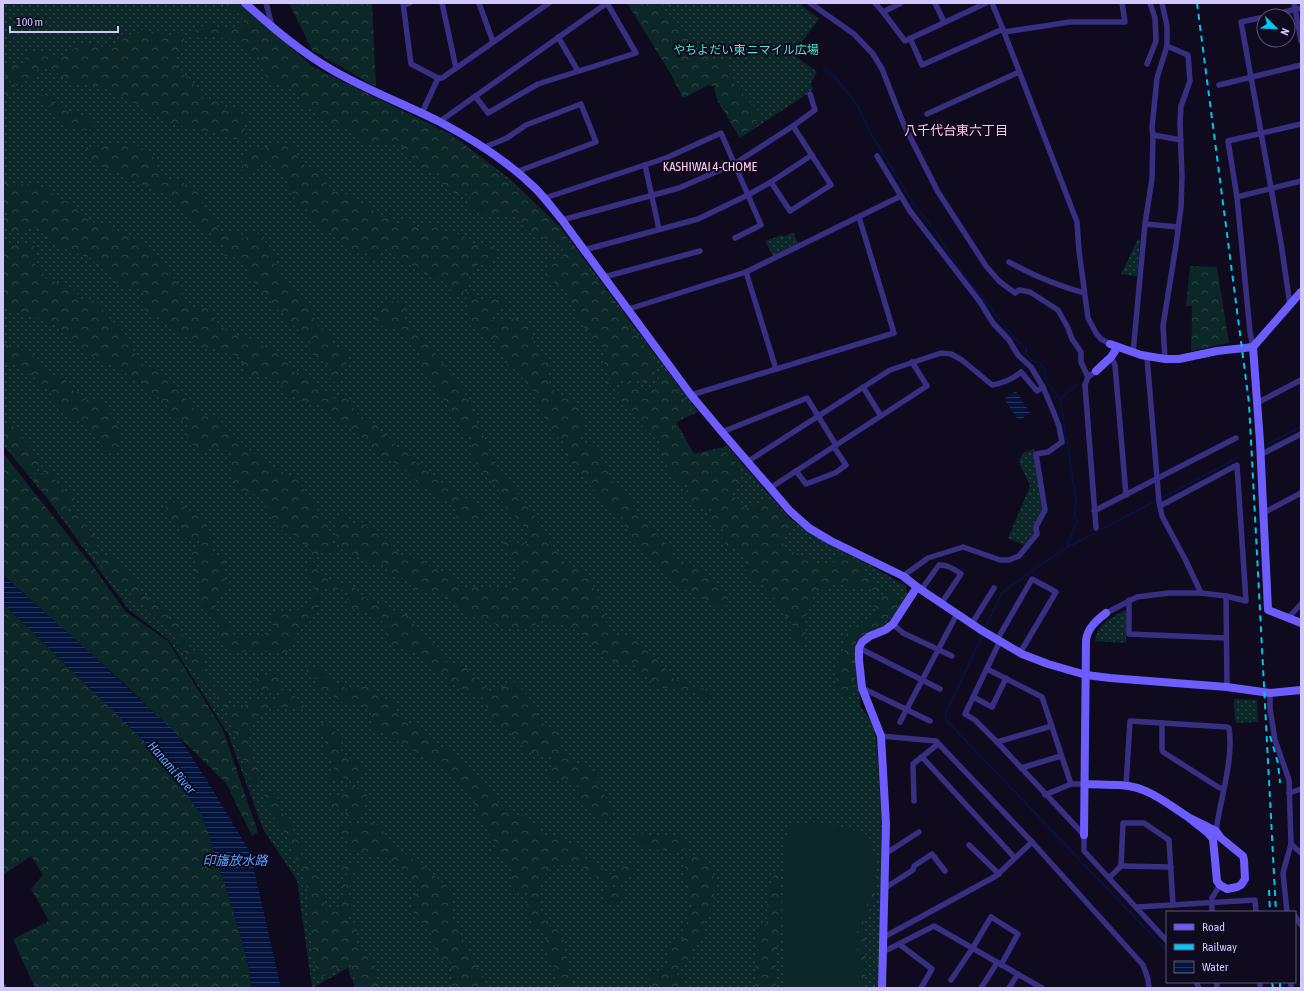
<svg xmlns="http://www.w3.org/2000/svg" width="1304" height="991" viewBox="0 0 1304 991" font-family="'Asap Condensed','Noto Sans JP',sans-serif">
<style>
.grass{fill:url(#grass-dots)}
.forest{fill:url(#forest-crowns)}
.garden{fill:#0c2728}
.water{fill:url(#water-rules)}
.lines{fill:none;stroke-linecap:round;stroke-linejoin:round}
.stream{stroke:#04143d;stroke-width:2}
.street{stroke:#392f82;stroke-width:5.5}
.secondary{stroke:#6d5dff;stroke-width:8}
.rail{stroke:#00c7f1;stroke-width:2;stroke-dasharray:6 5;stroke-linecap:butt}
.labels{text-anchor:middle;stroke-width:4;stroke-linejoin:round;paint-order:stroke}
.park-label{font-size:12px;fill:#47ebce;stroke:#0f0a1e}
.neighbourhood-label{font-size:13px;fill:#ffc8e7;stroke:#0f0a1e}
.water-label{font-size:13px;font-style:italic;fill:#54a3ff;stroke:#0f0a1e}
</style>
<defs>
<pattern id="grass-dots" width="8" height="8" patternUnits="userSpaceOnUse"><rect width="8" height="8" fill="#0c2728"/><path d="M2 2h.1M6 6h.1" fill="none" stroke="#2e4548" stroke-width="1.8" stroke-linecap="round"/></pattern>
<pattern id="forest-crowns" width="20" height="18" patternUnits="userSpaceOnUse"><rect width="20" height="18" fill="#0c2728"/><path d="M2 6a3 3 0 1 1 6 0M12 15a3 3 0 1 1 6 0" fill="none" stroke="#2e4548"/></pattern>
<pattern id="water-rules" width="6" height="5" patternUnits="userSpaceOnUse"><rect width="6" height="5" fill="#04143d"/><path d="M0 2.5h6" fill="none" stroke="#28355a"/></pattern>
</defs>
<rect width="100%" height="100%" fill="#0f0a1e"/>
<g class="grass">
<path d="M3 3H241L313 67 452 135 510 179 561 228 698 412 676 422 694 454 727 446 790 519 810 533 830 545 868 564 906 586 908 595 894 617 878 629 862 636 856 643 855 651V660L861 707 874 726 876 737 882 824 879 988H355L348 968 312 988 297 880 263 829 228 734 169 640 128 609 47 498 3 445Z"/>
<path d="M641 3H799L819 19 793 54 817 72 811 83 813 90 740 138 718 102 714 86 708 85 683 98Z"/>
<path d="M793 232 799 244 773 256 765 241 782 235 783 237Z"/>
<path d="M1138 239 1140 240 1137 276 1121 274Z"/>
<path d="M1034 449 1042 511 1035 532 1024 545 1008 538 1030 486 1019 462 1023 453Z"/>
<path d="M1126 610V643L1095 641C1097 624 1112 617 1126 610Z"/>
<path d="M1234 699 1257 700 1258 722 1237 723 1235 720Z"/>
</g>
<g class="forest">
<path d="M218 3H239L312 68 386 103 451 136 508 180 560 229 657 363 653 382H639L632 378 610 386 607 383 610 378V372L603 367 606 355V348L594 342 588 330 584 328V325C583 323 580 322 579 320 578 317 575 308 574 304L569 301 568 291C561 289 557 284 549 280L547 276 550 272 548 269 549 261 554 259 562 258 565 252 562 248 552 240 538 236 524 229 519 217 482 214 479 210H471L467 205 470 198V193L457 196 453 192V186L446 188 439 181V174L418 168 413 163 414 158 406 156 398 150 406 143 377 145 366 144 345 128 329 125 317 117 319 112 316 109 304 108 298 102 304 100 299 95 296 88C285 88 268 83 263 71 262 67 261 63 261 59L252 54 242 44 235 39 215 37 207 34 196 37 193 34C198 22 211 25 221 27 227 29 240 27 246 24L238 12Z"/>
<path d="M289 3H372L376 87 312 50Z"/>
<path d="M627 3H669L662 11 677 22 689 40 708 57 727 61 732 82 762 115 740 138 717 98 714 86 708 85 683 98 672 76Z"/>
<path d="M143 30 169 35 176 31 184 36C184 42 184 48 178 51L176 59 178 68 181 74 189 77 191 82 198 87 201 93 203 102 213 98 224 108 237 107 245 114 247 118 243 125 246 132 244 139H233L215 133 189 128 162 120 153 113 143 109 138 104 132 103 103 87 84 83H74L58 75V71L48 68 36 70 35 76 18 86 5 76V69L10 64H22L28 54 46 51 59 58 71 52 79 43 105 47 112 46 122 41 127 35Z"/>
<path d="M3 78 6 79 14 86 13 93 6 99 3 97Z"/>
<path d="M41 95H49C53 99 56 104 61 107 73 115 90 113 96 129 86 131 71 129 62 123 57 120 53 110 49 104L42 102Z"/>
<path d="M281 142 286 144 294 145 299 160 309 170 311 168 320 171 327 182 325 187 332 191 352 195C358 204 357 203 368 204L378 216 389 213 400 228 404 221 412 222 420 228 432 223C441 234 450 230 461 235 466 237 469 243 474 244 482 247 488 245 496 248L497 256 489 267 481 264 472 266C469 276 469 285 463 294L455 295 451 294 450 288 440 279 425 274 419 268 408 264 388 248 381 253 382 257 378 262 371 260 368 254 353 253 337 236 323 229 319 224 313 223 310 220 311 217 307 210 299 207 288 184 289 179 282 176 281 171 272 164 263 160C258 165 259 170 254 175H246L239 167C249 154 242 144 264 149L271 144Z"/>
<path d="M117 144 137 145 156 160 159 170 168 179 183 181 187 188 195 187 203 195 202 203 213 217 220 233 233 232 241 239 246 237 250 231 257 233 264 237C266 245 270 253 278 257L276 264 281 276 296 293 309 304 318 326 329 333 336 349H348L349 353 344 360H347V363L342 367 339 372 341 383C333 384 331 380 327 374L331 367 310 353V340L303 338 297 327 287 323 284 313 274 308 270 299 260 292 257 288 258 284 250 281 248 268 239 261 238 258 223 255 226 245 213 243 211 234C195 223 177 211 169 192L159 191 130 180 118 172 107 169 90 159 86 147Z"/>
<path d="M3 182 9 184 38 185 80 210 91 222 107 224 110 229 128 235 148 247 180 285 182 293 191 309 200 306 210 310C219 331 234 335 254 339L258 345C280 349 283 357 295 374L300 370 312 380 319 391 331 392 335 400 345 396 362 420 371 424 380 425V431L385 432V438L393 439 397 449H408L411 451V456L414 458 416 463H422L430 475 438 477 440 481 445 484 449 483 456 493 472 501 482 512 481 518 476 521 459 520 455 514 456 509 452 504 436 498 435 493 430 488 421 487C417 480 416 482 412 477 409 475 409 472 406 470 399 464 390 460 382 459L370 445V439C355 437 360 435 350 428 343 422 340 425 335 415H331L325 410 322 405C314 405 305 401 296 400V396L289 395 278 381 270 380 267 375 257 376 245 374 242 365 244 359C238 355 228 353 221 353L215 348 205 349 193 344 191 339 181 335 172 326 162 322 159 318 148 315 142 305 144 292C134 285 131 289 123 286 119 285 115 281 111 279L113 277 112 273 107 274 102 266 97 265 89 257 80 255 67 247 61 248 56 243 50 242 49 239 44 237 41 229 29 227 26 232H10L3 225V216L10 215 12 212 3 210Z"/>
<path d="M33 243 37 252 36 257 29 261C38 264 42 270 46 279L75 290 83 300 98 302 109 318 119 326 130 342 138 360 145 366 158 369 200 415 217 417C238 440 266 469 297 478L313 504 326 520 335 551H322L312 560 309 545 298 544 293 535 285 534 273 521 271 513 258 495 246 493 237 488C236 479 231 473 229 464L234 456 222 447H209L200 452 192 444 186 434 191 423C182 419 174 418 167 413L170 407 166 401 162 402 158 397 150 395 141 380 132 381C127 373 120 367 111 364 107 363 102 362 99 360 82 353 74 338 61 329 43 316 21 316 3 307V285L6 283 3 272V245Z"/>
<path d="M1190 266 1217 267 1229 343 1191 351 1192 306H1186Z"/>
<path d="M466 292 473 293 481 301 495 296 503 301 506 306 492 316V320L503 322 516 318 532 328 534 346 550 365 548 383 560 397H572L580 412 585 430 580 440 586 445 596 447 613 483 630 501 641 516 662 541 671 548 673 557 704 571 718 588 728 593 729 602 723 610 700 597 694 591 677 589 657 562 648 556 640 548 625 527 622 517 609 509 568 458 564 443 554 435 534 400 538 397 516 370 508 367 505 356 498 352 496 342C483 339 482 329 471 322 469 312 465 302 466 292Z"/>
<path d="M399 301 406 304 404 312 406 320 459 382 471 406 489 452 501 472 534 514 543 532 557 552 568 566 578 567 589 577 598 597 606 622 613 634 636 638 656 657 674 679 685 682 690 686 704 689 710 693 711 701 700 694 688 691H678L672 688H655L648 678 638 672 637 667 632 664H620L605 659 580 632 566 625 540 621 534 626 509 629 467 615 463 609 455 606 442 594 413 589 410 579 390 576 383 563H370L340 548 334 523 338 518 346 514 354 526 361 522 376 533 389 540 398 552 408 558 421 559 431 567 456 577 458 586 467 588 475 587 491 590 508 588 516 580 520 564 509 557 508 549 503 546 504 541 528 544 529 532 503 504 499 491 495 484 486 477 470 453 471 444 473 438 464 433 436 387 423 373C422 353 414 336 394 328 389 326 381 326 375 326V316L388 302Z"/>
<path d="M3 343C10 348 17 348 24 351 36 356 42 366 50 376L57 375 66 378 68 388 79 393 86 400H97C107 409 114 418 121 429L115 453 108 454 102 446 100 437 86 425 65 415 55 407 53 392 41 386 33 376 18 366 5 363 3 360Z"/>
<path d="M661 373 674 383 690 408 689 414 675 418V425L694 454 721 449C731 458 749 470 739 484 736 488 733 490 731 494L745 508 751 507 767 500 776 505 792 528 785 534 783 544 788 552C803 551 815 567 832 565L839 554 853 559 864 567V575L879 586 877 591 831 583 813 597 807 608 805 619 806 634 802 645 791 637 795 628 786 617 782 607 776 603V599L766 595V587L763 584H757L750 580V575L745 569 747 561 745 559V554L740 552 738 548 727 546 721 537 723 533 722 528 717 529 715 525 709 520 713 510V504L709 507H695L685 493 688 489V484L681 482 668 471 667 463 661 457 662 453 659 448V438L652 436 649 431 644 430 640 421 630 411 625 407 617 393 619 387 624 382 634 384 648 391 656 383Z"/>
<path d="M3 423 12 425 18 431 20 436 31 446 33 457 42 460 43 464 38 468 30 473 3 442Z"/>
<path d="M3 453 94 568 126 612 168 641 223 730 258 832 252 836 226 783 128 687 3 575Z"/>
<path d="M45 467 53 470 56 483H61L64 491 69 493 75 497 72 502 67 504V508L70 513H79L84 518 85 526C93 535 100 535 97 549L104 555H110L121 568 127 571C132 581 140 584 144 595L164 609 170 619 177 622C182 635 188 650 203 655L205 660 202 672 214 686 222 690 228 698 229 703 238 709 244 706 249 700C260 698 271 702 282 698L278 692C264 693 260 693 250 682 257 677 264 677 271 671L278 676 280 689 294 693V696L309 710C298 710 286 705 275 706 267 707 261 713 255 716L250 728 249 743 252 762 260 768 258 779 254 786 247 773 227 712 216 694 204 683 187 663V655L169 630 152 616 141 604H138L126 589 117 585 30 475 33 473 39 476 43 473Z"/>
<path d="M170 502 182 503 188 511 199 512 206 521V530L212 543 211 554 221 556 225 561 223 575 229 587 219 593 216 608V615L229 625 231 632 237 638C245 638 253 639 261 635 267 633 266 631 273 632V613L279 608 282 612 307 609C311 603 314 597 314 590 314 586 313 585 314 580L309 576V563L314 562 323 577 354 587 361 596 408 616 423 638 434 645 446 662 461 664 471 671 477 681 492 692 513 681 523 689 535 706 538 720 557 731 560 746 565 756 575 762 586 765 600 775 598 783 608 801 613 814 606 822 595 816 589 807 578 801 573 796 579 793 578 785 571 781 546 778 551 769V757L540 754 524 752 521 743 490 716 482 697 469 694 463 689 451 684 443 673 433 669 419 653 402 649 385 641V635L387 628 381 620 373 616 370 612 350 609 346 602 349 595 343 590 326 588C318 595 319 605 314 614 309 623 304 626 298 633 293 639 290 646 287 653L275 654 264 651 250 650 236 654 224 643 218 634 222 626 213 617 207 614 203 608 200 595V577H195V563L190 553 203 542 201 540H190L180 535 182 526C171 522 169 519 165 509Z"/>
<path d="M886 590 897 596 901 601 894 615 884 623 861 636 856 642 853 660 855 678 852 694 843 698 836 687 838 660 844 652 845 635 855 626 870 618 876 612 872 602 878 600Z"/>
<path d="M3 603 144 741 167 768 203 817 230 900 248 963 252 988H35L13 939 49 921 31 889 43 875 31 856 3 875Z"/>
<path d="M310 665 322 672 328 680 343 685 347 691 370 685 385 699 395 702 397 712 406 723 418 726 428 735 434 744 445 748 452 755 474 772 492 790 498 802 516 819 524 814 531 825H538L545 838 560 836 566 842 577 847 587 860 599 866 610 874 618 870 623 863 633 864 636 871C617 897 595 876 576 862L555 865 542 878 539 893 538 910 550 924V929L558 930 564 943 572 988H557L553 965 543 948 547 938 544 931 532 927 531 921 526 914 528 902 526 892 522 891 515 895 511 878V869L501 857 493 854 496 846 484 823 476 816 474 804 476 796 467 792 463 784 453 778 450 772 442 769 432 759 417 756 410 747 399 742 386 732H375L370 718 373 708 365 707 360 702 350 706 342 702 328 693 315 690 319 680 310 676 305 672Z"/>
<path d="M322 724 332 726C335 734 341 738 344 745L339 755 357 761 364 771 356 782 342 778 333 780 328 777 334 770 332 756 327 753 324 747 328 739 320 733 319 726Z"/>
<path d="M355 787 363 789 367 794 365 807 356 818H349L345 813 348 810 347 805 337 810 331 811 329 798 340 796 346 788Z"/>
<path d="M269 792 277 795 279 807 282 812 289 820 296 835 303 844 301 854C321 870 319 890 327 912L338 908 342 900 346 897 351 899C354 908 351 912 346 919L356 923 359 926 355 938 358 943 359 949C380 959 373 970 380 988H359L349 963 319 978 316 976 304 869 292 854 289 838 267 809 264 793Z"/>
<path d="M372 823 385 826 383 833 385 840 426 868 451 891V913L472 959 485 980 486 988H455L451 985 452 972 451 962 440 961 431 940 432 935 428 927 416 918 410 901 420 888 399 865 387 858 358 853 351 848 340 830 348 824 359 826Z"/>
<path d="M636 831 656 837H679L690 844 686 849C678 851 652 851 645 846 640 843 637 839 633 836Z"/>
<path d="M692 856C697 856 701 855 705 858 717 867 716 897 711 909 709 913 706 916 704 920 707 930 704 943 693 946 691 951 693 956 690 960 685 965 677 964 677 974 683 978 685 981 684 988H652L649 977 661 970 669 962V948L684 937 682 928 689 920V913L692 903 688 896V890L683 876 685 873V862Z"/>
<path d="M340 862 358 864 359 870 357 873 343 874 340 871Z"/>
<path d="M775 870 779 873 781 885 779 907V936L777 948V962L775 974 776 988H756L755 959 759 946 756 940 760 929 766 926 767 917 768 892Z"/>
<path d="M872 871 879 874 874 903 863 919 865 937 866 966 864 988H853V929Z"/>
<path d="M349 875H353L348 892 343 891 340 887 342 880Z"/>
<path d="M616 887 623 889 624 895 623 900 614 906 606 902 603 897 605 889Z"/>
</g>
<path class="garden" d="M816 822 850 829 867 835 878 864 870 900 857 917 858 988H783L784 981 782 913 785 840 791 825Z"/>
<g class="water">
<path d="M1016 391 1030 413 1019 421 1004 399Z"/>
<path d="M3 576 75 639 177 734 211 787 250 852 281 988H252L248 963 230 900 203 817 167 768 144 741 3 603Z"/>
</g>
<g class="lines">
<g class="stream">
<path d="M823 69 833 75 847 92 857 105 871 134 913 203 936 232 961 272 1016 340 1026 348V354L1033 361 1039 363 1045 369 1046 381 1060 399 1076 500 1075 515 1077 522 1067 546"/>
<path d="M1060 399 1078 384"/>
<path d="M1267 444 1301 427"/>
<path d="M984 630 1002 593 1039 566 1066 548 1239 457"/>
<path d="M983 634 945 715 947 721 1167 951"/>
</g>
<g class="street">
<path d="M266 3 272 26"/>
<path d="M403 3 411 64 438 78H442L549 3"/>
<path d="M442 3 456 68"/>
<path d="M479 3 493 42"/>
<path d="M810 3 854 34 873 54 882 69 904 125 938 192 986 266 999 281 1015 293 1019 290 1030 292 1058 310 1068 328 1072 339 1081 352V362L1088 377"/>
<path d="M875 3 883 12 905 41 986 3"/>
<path d="M935 3 944 22"/>
<path d="M992 3 1004 32 1077 222 1079 251 1088 318 1096 333 1101 339 1110 344"/>
<path d="M1162 3 1167 26V46L1188 55 1190 81 1181 106 1180 123 1182 177 1181 207 1176 245 1163 326 1165 359"/>
<path d="M1294 3 1301 41"/>
<path d="M404 5 410 3"/>
<path d="M883 12 901 3"/>
<path d="M1267 16 1301 8"/>
<path d="M1264 17 1241 22 1281 243 1290 305"/>
<path d="M1004 32 1070 22H1125L1122 3"/>
<path d="M558 37 578 71"/>
<path d="M910 38 922 65 1003 29"/>
<path d="M1147 64 1156 41 1155 18 1150 3"/>
<path d="M1219 85 1301 65"/>
<path d="M422 113 438 78"/>
<path d="M927 114 1019 72"/>
<path d="M439 122 607 3 636 53 538 84 488 113 475 96"/>
<path d="M1153 135 1152 128 1157 78 1167 46"/>
<path d="M485 147 507 138 526 125 581 104 596 142 516 172"/>
<path d="M877 156 910 211 980 302 993 323 1009 340 1018 355 1031 367 1043 387 1054 413 1059 426 1062 442 1048 452 1036 454 1045 510 1036 527 1037 534 1019 556 1009 560H1000L963 547 928 558 903 576"/>
<path d="M645 165 659 229"/>
<path d="M771 182 790 211 831 185 793 126"/>
<path d="M1237 197 1301 181"/>
<path d="M545 198 666 158 721 133 761 225 735 238"/>
<path d="M562 220 679 188 734 164 793 126 815 110 810 94"/>
<path d="M1145 224 1178 227"/>
<path d="M584 250 698 219 748 195 771 182 812 155"/>
<path d="M1009 262C1034 276 1056 285 1084 293"/>
<path d="M746 272 776 369"/>
<path d="M604 277 700 251"/>
<path d="M629 309 746 272 901 196"/>
<path d="M1253 347 1250 332 1237 197 1228 141 1301 124"/>
<path d="M1133 353 1145 224 1152 179 1153 135 1181 140"/>
<path d="M1111 357 1115 365 1126 495"/>
<path d="M1147 357 1159 502 1162 516 1186 561 1201 593"/>
<path d="M863 387 881 416"/>
<path d="M691 395 894 333 859 217"/>
<path d="M1257 403 1301 380"/>
<path d="M722 432 807 398 836 445"/>
<path d="M1260 455 1301 434"/>
<path d="M747 462 890 370 941 353 951 354 962 360 992 385C1003 383 1013 379 1021 372L1037 391 1043 387"/>
<path d="M796 471 806 484 835 473 846 465 834 447"/>
<path d="M770 488 927 386 912 362"/>
<path d="M1094 511 1236 438"/>
<path d="M1263 513 1301 493"/>
<path d="M1096 528 1085 385 1088 377 1096 371"/>
<path d="M921 590 939 565C946 564 956 570 961 574L941 604"/>
<path d="M1226 596 1227 687"/>
<path d="M1129 600V634L1226 638"/>
<path d="M1106 613 1137 597 1169 593H1201L1226 596 1246 601 1237 465 1160 506"/>
<path d="M1288 618 1301 604"/>
<path d="M893 624 903 633 952 656"/>
<path d="M971 625 994 588"/>
<path d="M997 640 1032 579 1056 592 1020 653"/>
<path d="M1000 641 965 714 975 720 997 742 1084 835V851L1167 941"/>
<path d="M859 648 940 689"/>
<path d="M987 669 1042 697 1071 784H1085"/>
<path d="M862 688 930 721"/>
<path d="M1270 693V709L1275 740 1289 780 1291 844 1283 873 1287 912"/>
<path d="M973 697 992 707 1006 678"/>
<path d="M900 722 957 614"/>
<path d="M1162 723V750L1163 752 1218 787 1223 789"/>
<path d="M881 736 936 741 1032 842 1143 965 1148 979 1149 988"/>
<path d="M997 742 1052 726"/>
<path d="M922 757 1015 858"/>
<path d="M1021 768 1061 756"/>
<path d="M1126 786 1130 721 1227 727 1229 728C1234 759 1220 800 1216 831"/>
<path d="M1289 793 1301 789"/>
<path d="M1045 795 1071 784"/>
<path d="M914 801 913 764 938 744"/>
<path d="M1291 844 1301 853"/>
<path d="M969 845 999 874"/>
<path d="M885 854 919 832"/>
<path d="M1121 866 1171 867"/>
<path d="M1109 878 1121 866 1123 823H1144L1169 840 1173 905"/>
<path d="M885 888 913 870 914 866 932 854 945 871"/>
<path d="M1137 907 1255 900 1256 912"/>
<path d="M1212 912V898L1220 885"/>
<path d="M1295 916 1301 925"/>
<path d="M884 937 996 876 1032 842"/>
<path d="M899 944 932 969 921 988"/>
<path d="M883 952 934 926 1042 988"/>
<path d="M951 980 972 949 991 917 1018 934 1001 965"/>
<path d="M1196 982 1199 988"/>
<path d="M1217 982V988"/>
<path d="M1260 982V988"/>
<path d="M1291 982V988"/>
<path d="M3 986 4 988"/>
<path d="M981 988 997 963"/>
<path d="M1009 988 1018 974"/>
</g>
<g class="secondary">
<path d="M245 3C273 28 302 53 334 71 367 90 404 104 438 121 471 138 508 162 535 188 545 198 553 209 562 220L691 395 722 432 790 511 809 528 831 541 903 576 917 587 981 630 1022 654 1048 664 1086 675 1110 678 1227 687 1270 693 1301 690"/>
<path d="M1110 344 1141 355 1165 359H1179L1217 351 1253 347 1301 292"/>
<path d="M1253 347 1260 442 1268 610 1301 623"/>
<path d="M1096 371 1111 357 1117 348"/>
<path d="M1085 784C1102 785 1127 783 1143 790 1159 796 1174 808 1188 817"/>
<path d="M1188 817 1216 831 1221 838 1243 856 1244 860 1245 879 1241 885 1237 887 1227 889 1220 885 1217 881 1213 839 1207 832Z"/>
<path d="M1084 835 1086 641C1087 628 1097 620 1106 613"/>
<path d="M882 988 886 824 881 736 862 688 859 660V648L862 642 870 636 885 630 893 624 917 587"/>
</g>
<g class="rail">
<path d="M1197 3 1249 403 1276 912"/>
<path d="M1270 736 1278 763 1280 783"/>
<path d="M1269 890 1270 912"/>
<path d="M1272 982 1273 988"/>
<path d="M1280 982V988"/>
</g>
</g>
<g class="labels">
<g class="park-label">
<text x="746" y="54">やちよだい東 ニマイル広場</text>
</g>
<g class="neighbourhood-label">
<text x="956" y="135">八千代台東六丁目</text>
<text x="710" y="171">KASHIWAI 4-CHOME</text>
</g>
<g class="water-label">
<text transform="translate(172 767) rotate(49)" y="5">Hanami River</text>
<text x="235" y="865">印旛放水路</text>
</g>
</g>
<rect width="1304" height="991" fill="none" stroke="#d1c6ff" stroke-width="8"/>
<rect x="1166" y="911" width="130" height="72" fill="#0f0a1e" stroke="#5d5578"/>
<rect x="1174" y="924" width="20" height="6" fill="#6d5dff" stroke="#5d5578"/>
<text x="1202" y="931" font-size="12" fill="#d1c6ff">Road</text>
<rect x="1174" y="944" width="20" height="6" fill="#00c7f1" stroke="#5d5578"/>
<text x="1202" y="951" font-size="12" fill="#d1c6ff">Railway</text>
<rect x="1174" y="961" width="20" height="12" fill="url(#water-rules)" stroke="#5d5578"/>
<text x="1202" y="971" font-size="12" fill="#d1c6ff">Water</text>
<g transform="translate(1276 28) rotate(113)"><circle r="19" fill="#0f0a1e" stroke="#5d5578"/>
<path d="M0-3L7 15L0 10L-7 15Z" fill="#00c7f1"/>
<text y="-6" font-size="11" font-weight="bold" text-anchor="middle" fill="#d1c6ff">N</text>
</g>
<path d="M10 26v6h108v-6" fill="none" stroke="#d1c6ff" stroke-width="2"/>
<text x="16" y="26" font-size="12" fill="#d1c6ff" stroke="#0f0a1e" stroke-width="3" paint-order="stroke">100 m</text>
</svg>
